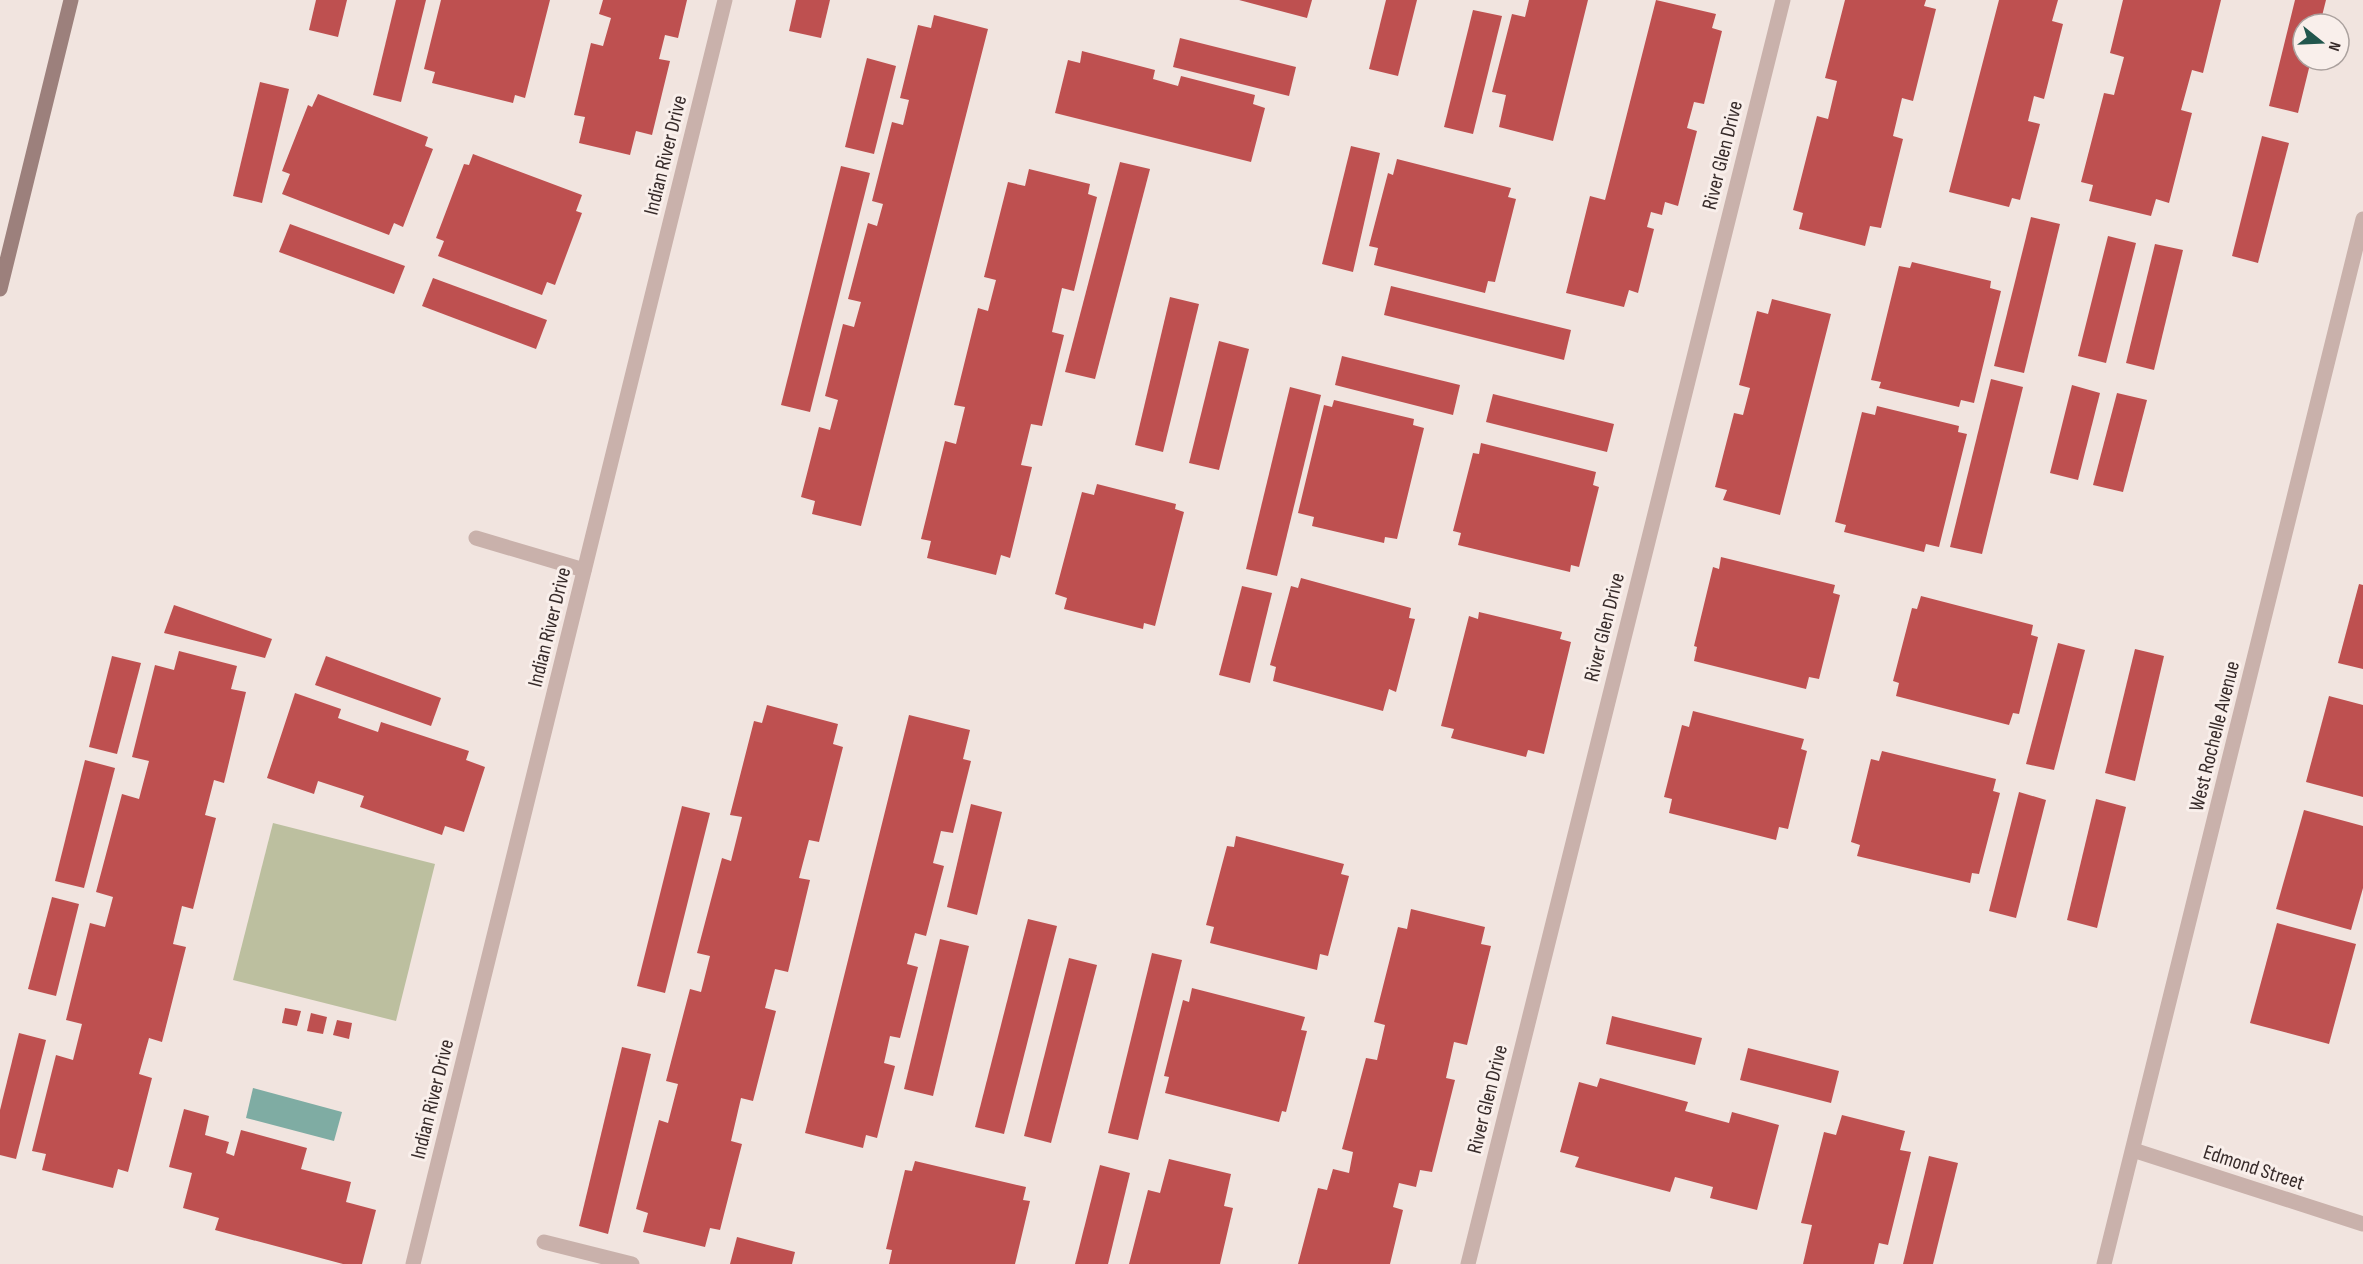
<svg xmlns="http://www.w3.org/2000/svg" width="2363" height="1264" viewBox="0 0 2363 1264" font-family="'Sofia Sans Condensed',sans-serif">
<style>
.green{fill:#bcbf9f}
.water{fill:#7faca3}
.building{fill:#be5050}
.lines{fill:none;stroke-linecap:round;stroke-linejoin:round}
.service{stroke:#c9b1ab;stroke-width:15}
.minor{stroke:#c9b1ab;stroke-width:15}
.tertiary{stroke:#c9b1ab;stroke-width:15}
.secondary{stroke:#9c807c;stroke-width:15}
.labels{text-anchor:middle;stroke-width:6;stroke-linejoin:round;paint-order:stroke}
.street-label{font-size:21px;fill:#372b2a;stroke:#f9efeb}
</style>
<rect width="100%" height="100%" fill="#f1e4df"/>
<path class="green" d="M273 823 435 864 396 1021 233 980Z"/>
<path class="water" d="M253 1088 342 1112 334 1141 246 1118Z"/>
<g class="building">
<path d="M316 0H347L338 37 309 30Z"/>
<path d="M396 0H426L401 102 373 95Z"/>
<path d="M441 0H550L525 98 515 95 513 103 432 83 435 72 424 69Z"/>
<path d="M603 0H687L678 38 665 35 659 59 670 61 652 135 636 131 630 155 579 143 585 117 574 115 591 43 603 46 611 18 599 14Z"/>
<path d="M796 0H830L821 38 789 31Z"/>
<path d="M1239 0H1312L1307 18Z"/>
<path d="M1386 0H1417L1398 76 1369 69Z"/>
<path d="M1529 0H1588L1553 141 1499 127 1506 95 1492 92 1512 14 1525 17Z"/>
<path d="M1656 0 1716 14 1712 28 1722 31 1704 104 1694 102 1687 128 1697 131 1678 206 1665 202 1662 215 1651 212 1647 227 1654 229 1638 293 1629 290 1624 307 1566 293 1590 196 1605 200Z"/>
<path d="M1845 0H1926L1924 6 1936 9 1913 101 1902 98 1893 136 1903 139 1881 228 1870 226 1865 246 1799 229 1803 213 1793 210 1817 116 1828 119 1837 81 1825 78Z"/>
<path d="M1999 0H2058L2052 21 2063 24 2044 99 2034 96 2028 121 2040 124 2020 200 2012 198 2009 207 1949 192Z"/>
<path d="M2123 0H2221L2203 73 2192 70 2181 110 2192 113 2169 203 2156 199 2151 216 2089 201 2093 185 2081 182 2104 93 2114 95 2124 57 2110 53Z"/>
<path d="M2295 0H2326L2320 24H2303V60H2311L2298 113 2269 106Z"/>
<path d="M1473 10 1502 16 1473 134 1444 127Z"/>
<path d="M934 15 988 29 861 526 812 514 815 501 801 497 819 427 830 430 838 400 825 396 843 324 854 327 861 302 848 299 868 223 877 226 883 204 872 201 892 122 903 125 909 100 900 98 918 25 931 28Z"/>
<path d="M1180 38 1296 67 1289 96 1173 67Z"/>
<path d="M1082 51 1155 70 1153 79 1178 86 1181 76 1255 95 1253 104 1265 108 1251 162 1055 113 1068 60 1080 63Z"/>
<path d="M867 58 896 66 874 154 845 147Z"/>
<path d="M260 82 289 89 262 203 233 196Z"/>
<path d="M318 94 428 137 425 146 433 149 403 227 394 223 389 235 282 194 290 174 282 171 308 105 312 107Z"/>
<path d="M2262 136 2289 143 2258 263 2232 256Z"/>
<path d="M1351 146 1380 153 1353 272 1322 264Z"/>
<path d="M473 154 582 195 576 211 582 213 555 285 547 282 542 295 438 256 444 241 436 238 464 164 469 165Z"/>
<path d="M1397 159 1511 188 1508 197 1516 199 1495 282 1488 281 1485 293 1374 265 1378 248 1369 246 1388 173 1393 175Z"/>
<path d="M1120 162 1150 169 1095 379 1065 372Z"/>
<path d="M841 166 870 173 810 412 781 405Z"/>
<path d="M1029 169 1090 184 1088 194 1097 197 1074 291 1062 288 1052 332 1064 335 1042 426 1031 424 1021 465 1032 467 1010 558 1001 555 996 575 927 558 931 541 921 539 945 441 956 444 965 407 954 405 978 308 988 311 996 280 984 277 1008 182 1025 186Z"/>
<path d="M2031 217 2060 224 2024 373 1994 366Z"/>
<path d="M290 224 405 266 394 294 279 252Z"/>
<path d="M2108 236 2136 243 2106 363 2078 356Z"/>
<path d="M2155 244 2183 250 2154 370 2126 363Z"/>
<path d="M1912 262 1991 281 1990 288 2001 291 1974 403 1961 400 1959 407 1879 388 1881 382 1871 380 1899 266 1910 268Z"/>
<path d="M433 278 547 320 536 349 422 306Z"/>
<path d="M1391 286 1571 330 1564 360 1384 315Z"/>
<path d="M1170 297 1199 304 1163 452 1135 445Z"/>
<path d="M1772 299 1831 314 1780 515 1723 500 1727 490 1715 487 1734 413 1743 415 1750 388 1739 385 1757 311 1768 314Z"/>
<path d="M1219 341 1249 349 1219 470 1189 463Z"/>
<path d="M1342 356 1460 385 1453 415 1335 385Z"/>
<path d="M1991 379 2023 387 1982 554 1950 547Z"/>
<path d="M2072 385 2100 393 2078 480 2050 473Z"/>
<path d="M1290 387 1321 395 1277 576 1246 569Z"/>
<path d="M2117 393 2147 400 2123 492 2093 485Z"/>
<path d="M1493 394 1614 424 1607 452 1486 422Z"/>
<path d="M1334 400 1414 419 1413 425 1424 428 1397 539 1385 537 1384 543 1312 526 1314 517 1298 513 1324 405 1332 407Z"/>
<path d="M1877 406 1959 426 1958 432 1967 434 1939 547 1926 544 1924 552 1844 532 1846 525 1835 522 1862 412 1875 415Z"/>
<path d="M1481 443 1596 472 1593 485 1599 487 1579 567 1571 565 1570 572 1458 545 1461 533 1453 531 1473 453 1479 454Z"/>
<path d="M1097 484 1176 504 1175 509 1184 512 1155 626 1144 623 1143 629 1064 609 1067 598 1055 594 1082 492 1094 495Z"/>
<path d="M1721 557 1835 585 1833 593 1840 595 1819 679 1809 677 1806 689 1694 661 1697 647 1694 646 1713 567 1719 569Z"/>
<path d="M1301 578 1411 608 1409 618 1415 619 1396 692 1389 689 1383 711 1273 681 1276 667 1270 665 1291 586 1298 588Z"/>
<path d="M2359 584 2363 585V669L2338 663Z"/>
<path d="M1242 586 1272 593 1250 683 1219 675Z"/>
<path d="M1921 596 2033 625 2031 635 2038 637 2019 714 2013 713 2009 725 1896 696 1899 683 1893 681 1912 608 1917 609Z"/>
<path d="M174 605 272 639 265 658 164 633Z"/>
<path d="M1479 612 1562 632 1560 639 1571 642 1544 754 1528 750 1526 757 1451 738 1454 729 1441 726 1469 616 1478 619Z"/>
<path d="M2058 643 2085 650 2054 770 2026 764Z"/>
<path d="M2135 649 2164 656 2135 781 2105 773Z"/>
<path d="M179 651 237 666 231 689 246 692 224 783 214 780 205 815 216 818 193 909 182 906 173 944 186 947 162 1042 149 1038 139 1074 152 1078 128 1172 118 1169 113 1188 42 1170 46 1154 32 1151 56 1055 73 1060 82 1024 66 1020 90 923 105 927 113 897 96 892 122 794 139 799 149 761 132 757 155 665 174 670Z"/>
<path d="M112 656 141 663 117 754 89 747Z"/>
<path d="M326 656 441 698 431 726 315 685Z"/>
<path d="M295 693 341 709 338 718 378 732 381 722 469 751 466 760 485 767 464 832 445 826 442 835 360 807 364 796 318 781 314 794 267 778Z"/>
<path d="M2329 696 2363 705V797L2306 782Z"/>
<path d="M767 705 838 724 833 744 843 747 819 842 809 840 799 878 810 880 788 972 775 969 765 1008 776 1011 753 1101 741 1098 731 1141 742 1144 720 1230 710 1228 705 1247 643 1232 648 1213 636 1209 659 1120 668 1123 678 1084 666 1081 690 989 701 992 710 956 697 953 722 858 731 861 742 817 730 815 754 721 762 723Z"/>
<path d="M1693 711 1804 739 1801 749 1807 751 1788 829 1779 827 1776 840 1669 813 1672 799 1664 797 1682 725 1689 727Z"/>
<path d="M909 715 970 730 963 759 971 761 953 833 941 831 933 863 944 866 926 936 915 933 907 964 918 967 900 1038 890 1036 884 1063 895 1066 877 1138 866 1135 863 1148 805 1133Z"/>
<path d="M1882 751 1996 779 1993 791 2000 793 1979 874 1972 873 1970 883 1857 856 1860 845 1851 842 1871 759 1879 761Z"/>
<path d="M85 760 115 768 84 888 55 881Z"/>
<path d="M2019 792 2046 800 2016 918 1989 911Z"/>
<path d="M2096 799 2126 807 2097 928 2067 920Z"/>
<path d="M971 804 1002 812 977 915 947 907Z"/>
<path d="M682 806 710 813 665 993 637 986Z"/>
<path d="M2304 810 2363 826V888L2351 930 2276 909Z"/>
<path d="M1236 836 1344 864 1341 874 1349 876 1328 956 1320 954 1317 970 1210 943 1214 927 1206 925 1227 846 1234 847Z"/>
<path d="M52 897 79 904 56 996 28 989Z"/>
<path d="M1411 909 1485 927 1481 944 1491 946 1467 1045 1454 1042 1446 1078 1455 1080 1432 1172 1420 1170 1416 1187 1399 1183 1393 1207 1403 1210 1390 1264H1298L1318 1188 1327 1190 1333 1169 1349 1173 1353 1152 1342 1149 1366 1058 1377 1060 1385 1025 1374 1022 1398 927 1407 929Z"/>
<path d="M1028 919 1057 926 1004 1134 975 1127Z"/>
<path d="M2277 923 2356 944 2329 1044 2250 1023Z"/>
<path d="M940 939 969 946 933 1096 904 1089Z"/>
<path d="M1152 953 1182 960 1138 1140 1108 1133Z"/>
<path d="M1069 958 1097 965 1051 1143 1024 1136Z"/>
<path d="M1192 988 1305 1017 1301 1030 1307 1031 1286 1112 1282 1111 1279 1122 1165 1093 1169 1077 1164 1076 1183 1000 1189 1002Z"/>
<path d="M285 1008 301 1011 297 1026 282 1023Z"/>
<path d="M311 1013 327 1017 323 1034 307 1031Z"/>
<path d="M1612 1016 1702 1038 1695 1065 1606 1044Z"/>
<path d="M337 1020 352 1023 349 1039 333 1035Z"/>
<path d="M19 1033 46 1040 16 1159 0 1155V1110Z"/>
<path d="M622 1047 651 1054 608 1234 579 1226Z"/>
<path d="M1748 1048 1839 1071 1831 1103 1740 1080Z"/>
<path d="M1600 1078 1688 1102 1685 1111 1729 1123 1732 1112 1779 1125 1757 1210 1710 1198 1713 1187 1675 1177 1670 1192 1575 1167 1579 1157 1560 1152 1579 1082 1597 1087Z"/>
<path d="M184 1109 209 1116 205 1135 229 1142 226 1153 234 1156 241 1130 307 1148 301 1169 351 1182 346 1202 376 1210 362 1264H343L215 1230 219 1218 183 1208 192 1173 169 1167Z"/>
<path d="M1842 1115 1905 1131 1900 1150 1911 1152 1888 1245 1879 1243 1874 1264H1803L1812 1225 1801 1223 1824 1132 1836 1135Z"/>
<path d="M1929 1156 1958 1163 1933 1264H1903Z"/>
<path d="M1169 1159 1231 1174 1224 1206 1233 1208 1220 1264H1129L1148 1190 1160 1193Z"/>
<path d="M915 1161 1026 1187 1023 1200 1030 1201 1015 1264H889L892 1250 886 1249 905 1170 912 1171Z"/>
<path d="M1100 1165 1130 1173 1108 1264H1075Z"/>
<path d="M737 1237 795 1252 792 1264H730Z"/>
</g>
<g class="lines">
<g class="service">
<path d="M476 538 584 570"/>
<path d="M544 1242 632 1264"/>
</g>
<g class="minor">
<path d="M2133 1150 2363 1224"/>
<path d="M413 1264 725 0"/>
<path d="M1468 1264 1783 0"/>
</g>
<path class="tertiary" d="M2104 1264 2363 219"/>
<path class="secondary" d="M0 289 71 0"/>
</g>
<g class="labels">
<g class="street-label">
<text transform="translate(665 155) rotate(-76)" y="7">Indian River Drive</text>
<text transform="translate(1722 155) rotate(-76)" y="7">River Glen Drive</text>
<text transform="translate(549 627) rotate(-76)" y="7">Indian River Drive</text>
<text transform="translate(1604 627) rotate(-76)" y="7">River Glen Drive</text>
<text transform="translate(2214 736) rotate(-76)" y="7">West Rochelle Avenue</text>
<text transform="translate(432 1099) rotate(-76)" y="7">Indian River Drive</text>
<text transform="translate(1487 1099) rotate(-76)" y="7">River Glen Drive</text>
<text transform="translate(2254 1167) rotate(18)" y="7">Edmond Street</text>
</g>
</g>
<g transform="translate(2321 42) rotate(108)"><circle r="28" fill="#f9efeb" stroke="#aba19e" stroke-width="1.5"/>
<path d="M0-4.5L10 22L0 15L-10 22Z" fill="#22564d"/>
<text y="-9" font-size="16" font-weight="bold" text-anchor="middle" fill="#372b2a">N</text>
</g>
</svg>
